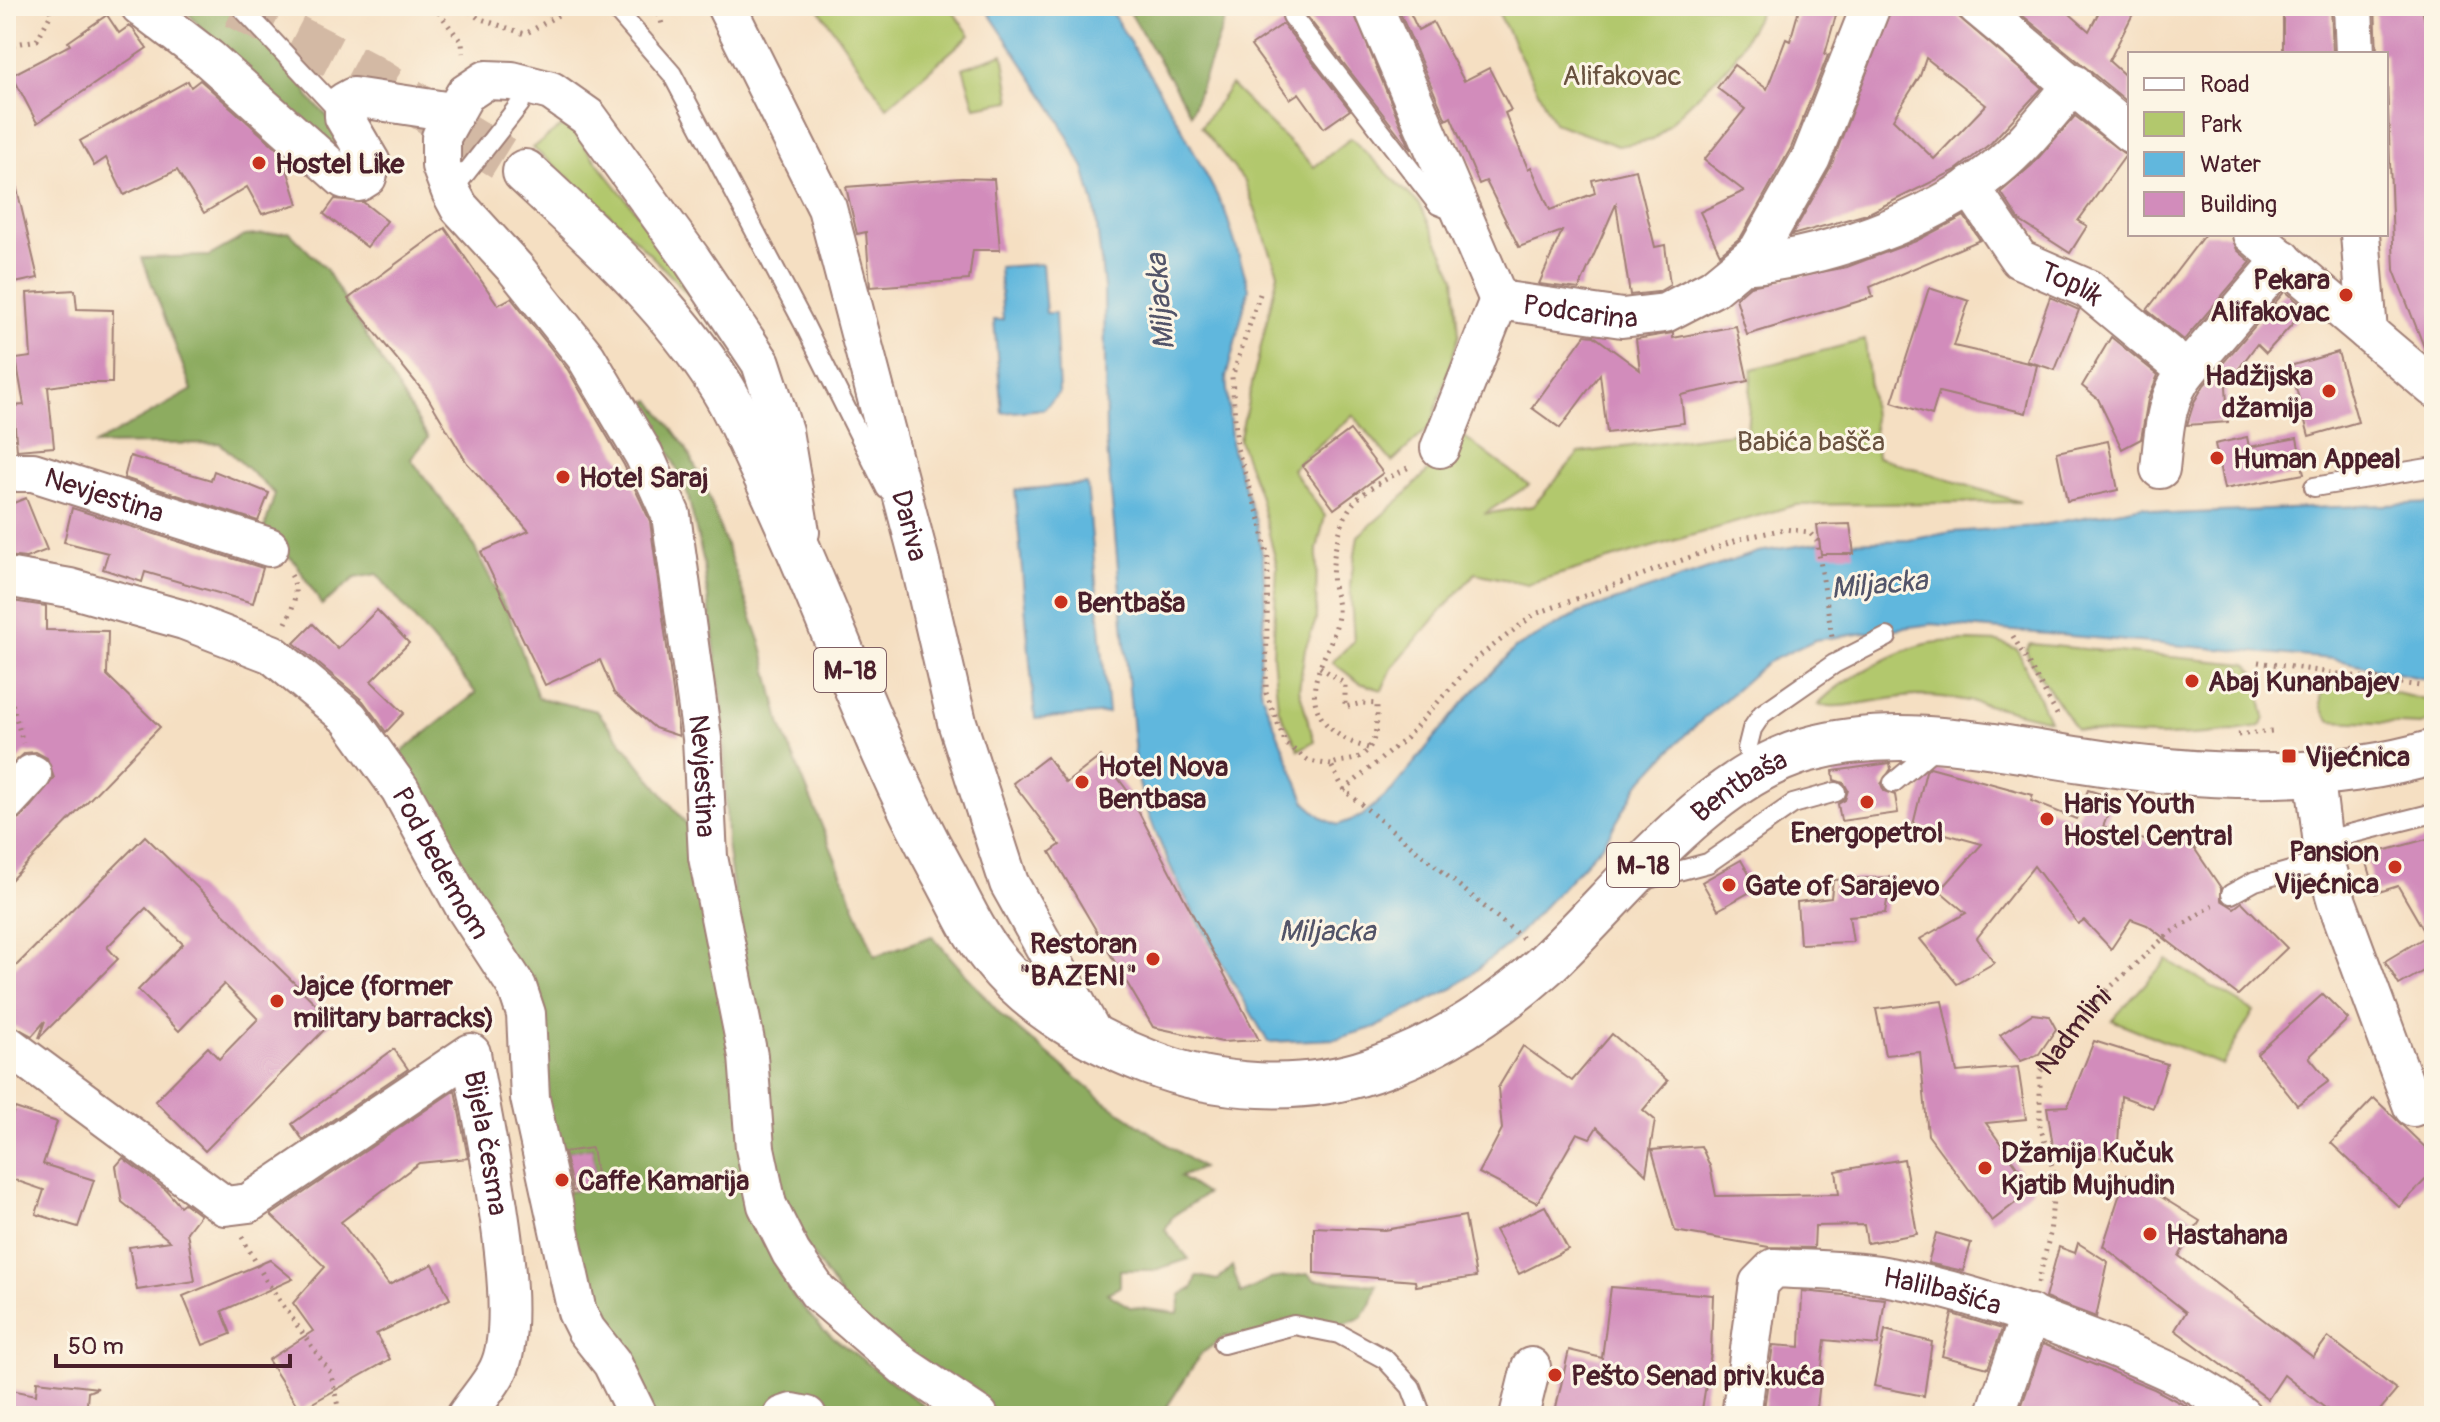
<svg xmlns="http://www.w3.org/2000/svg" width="2440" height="1422" viewBox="0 0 2440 1422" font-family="Pangolin,sans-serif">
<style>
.green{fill:#b2c86d;stroke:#7e744c;stroke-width:2}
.forest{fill:#8dac60;stroke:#6c6646;stroke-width:2}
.water{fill:#61b7dd;stroke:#566b84;stroke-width:2}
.building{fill:#d28cbb;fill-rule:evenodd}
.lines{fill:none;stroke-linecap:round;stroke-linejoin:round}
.primary-tunnel{stroke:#d3b9a4;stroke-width:44;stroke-dasharray:44 22;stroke-linecap:butt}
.lane-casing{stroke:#a07f76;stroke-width:22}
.street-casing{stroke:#a07f76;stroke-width:42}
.primary-casing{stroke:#a07f76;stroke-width:48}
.path{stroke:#a07f76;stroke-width:5;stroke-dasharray:2 6;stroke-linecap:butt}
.lane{stroke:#fff;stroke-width:18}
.street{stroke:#fff;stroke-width:38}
.primary{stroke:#fff;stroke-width:44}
.poi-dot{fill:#c8321e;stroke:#fcf5e5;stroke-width:3}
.labels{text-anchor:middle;stroke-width:6;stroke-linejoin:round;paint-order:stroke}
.shield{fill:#fcf5e5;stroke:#7f5f63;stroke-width:2}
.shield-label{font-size:26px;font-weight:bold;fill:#4a1f2b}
.park-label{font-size:28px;fill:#69523f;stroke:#fcf5e5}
.poi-label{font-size:28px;font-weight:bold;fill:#4a1f2b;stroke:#fcf5e5;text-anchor:start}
.street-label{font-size:28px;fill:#4a1f2b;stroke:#fcf5e5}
.water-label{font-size:30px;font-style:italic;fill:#525469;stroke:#fcf5e5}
</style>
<rect width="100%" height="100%" fill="#fcf5e5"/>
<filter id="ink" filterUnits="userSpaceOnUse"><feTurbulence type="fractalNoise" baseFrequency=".0125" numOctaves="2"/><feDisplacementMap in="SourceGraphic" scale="16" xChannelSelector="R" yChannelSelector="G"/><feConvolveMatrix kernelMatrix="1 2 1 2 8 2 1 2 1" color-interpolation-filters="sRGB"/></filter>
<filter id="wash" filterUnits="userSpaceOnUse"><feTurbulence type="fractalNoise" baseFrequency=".006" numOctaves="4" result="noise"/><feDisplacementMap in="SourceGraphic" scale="32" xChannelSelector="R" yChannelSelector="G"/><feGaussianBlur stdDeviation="1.8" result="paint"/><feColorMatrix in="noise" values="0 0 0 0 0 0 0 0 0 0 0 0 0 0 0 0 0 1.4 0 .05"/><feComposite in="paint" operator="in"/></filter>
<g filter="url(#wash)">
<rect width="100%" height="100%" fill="#f5dfc2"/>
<g class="green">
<path d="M817 6H949L970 35 887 107Z"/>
<path d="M1495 6H1763L1732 62 1653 140 1618 146 1554 123Z"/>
<path d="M1003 54 1011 101 975 107 963 68Z"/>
<path d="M1231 85 1314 167 1351 138 1420 205 1455 277 1459 335 1431 426 1392 462 1353 415 1292 469 1325 516 1317 549 1316 620 1305 649 1299 689 1314 741 1299 750 1278 708 1273 655 1277 566 1259 494 1239 440 1278 273 1245 182 1201 127Z"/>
<path d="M560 127 570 128 660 242 717 327C660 261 601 203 533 148Z"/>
<path d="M1865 340 1877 457 2020 502 1795 505 1527 584 1475 573 1393 666 1382 690 1360 683 1332 662 1354 641 1350 585 1358 536 1402 498 1462 435 1529 485 1484 514 1533 506 1579 453 1747 431 1752 369Z"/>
<path d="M1968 641 1998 642 2017 649 2049 720C2006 710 1960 695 1916 696 1883 697 1849 710 1818 705 1836 682 1902 648 1931 643 1943 641 1956 641 1968 641Z"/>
<path d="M2031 644 2246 664 2256 674 2265 718 2262 725 2254 728C2194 738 2135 739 2076 729L2030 661 2026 650Z"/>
<path d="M2338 679 2429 701 2434 706V719L2421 725 2331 721C2316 706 2317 687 2338 679Z"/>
<path d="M2167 960 2254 1011 2222 1065 2112 1020Z"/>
</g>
<g class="forest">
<path d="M182 6H234L303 79 308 97 354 143 353 162 235 67Z"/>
<path d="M1126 6H1230L1191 114Z"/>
<path d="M289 232 326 269 428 438 411 459 468 535 509 615 538 698 597 711 703 845 738 1065 747 1190 769 1253 793 1296 823 1330 938 1416H647L586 1313 559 1193 598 1187 592 1148 551 1154 537 1010 389 762 476 693 377 574 355 578 322 605 295 562 263 532 275 494 220 443 94 445 192 390 142 258 209 256 245 236Z"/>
<path d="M651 400 685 446 706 489 762 646 781 726 875 956 932 936 1001 1015 1104 1101 1202 1168 1180 1177 1206 1194 1173 1216 1165 1230 1189 1259 1155 1270H1120V1287L1107 1293 1130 1307 1178 1313 1181 1295 1193 1288 1197 1276 1218 1280 1232 1266 1241 1294 1271 1279 1308 1274 1315 1280 1377 1285 1371 1305 1361 1318 1339 1326 1224 1337 1201 1354 1161 1416H999L985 1411 858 1321 786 1216 770 1153 727 844 723 712 703 559 687 492 647 402Z"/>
</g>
<g class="water">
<path d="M984 6H1108L1180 125 1225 211 1249 288 1226 378 1232 450 1256 522 1263 559 1265 605 1259 671 1262 695 1306 803 1324 819 1338 825 1362 816 1392 790 1463 703 1515 648 1579 613 1758 552 1817 543 1909 540 1952 532 2037 526 2143 506 2171 514 2434 503V681L2333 659 1932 624 1815 640 1766 663 1684 736 1639 784 1604 843 1510 943 1454 988 1376 1027 1335 1039 1268 1042C1220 958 1161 869 1137 776L1106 437 1104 288 1095 208 1084 168 1055 112Z"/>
<path d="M1042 264 1046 313H1055L1059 393 1044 409 1002 413 994 320H1003L999 267Z"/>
<path d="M1087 484 1108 713 1035 719 1015 490Z"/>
</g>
<g id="blocks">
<g class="building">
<path d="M1313 6H1351L1411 150 1303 11Z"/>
<path d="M1397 6H1407L1418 30 1433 22 1464 81 1489 68 1511 110 1505 113 1528 169 1531 167 1550 210 1595 193 1592 180 1636 170 1655 247 1665 245 1670 285 1658 292 1630 295 1616 204 1579 289 1539 284 1562 231 1519 247 1486 181 1479 184 1451 117 1446 120Z"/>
<path d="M1800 6 1836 15 1825 54 1828 55 1791 148 1741 237 1720 254 1700 212 1744 191 1704 160 1745 109 1717 88 1734 65 1767 89 1786 39 1790 41Z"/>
<path d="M1892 6H1946L2042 88 1991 143 1956 170 1867 214 1792 235 1831 166ZM1926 58 1986 105 1934 159 1893 119 1920 76Z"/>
<path d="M2011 6H2061L2089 31 2102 6H2137L2109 61 2130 80V104Z"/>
<path d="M2283 6H2331L2333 54H2283Z"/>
<path d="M2375 6H2421L2434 56V113H2428L2429 205 2434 243V359L2426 352 2394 270 2386 54H2377Z"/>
<path d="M107 15 119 33 129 26 133 29 147 48 37 123 12 75 70 45 68 42Z"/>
<path d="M1283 24 1350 110 1324 128 1299 93 1290 99 1251 46Z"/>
<path d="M200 80 282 153 298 204 262 214 247 187 204 213 177 170 124 195 106 158 94 166 80 141 188 81 191 87Z"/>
<path d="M2075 116 2126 155 2078 221 2087 226 2070 253 2020 221 2001 192 2032 165Z"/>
<path d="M962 178 994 179 1000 250H973L969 280 870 287 866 232 857 234 846 187Z"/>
<path d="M16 185 38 278 6 285V186Z"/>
<path d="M335 199 363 202 387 221 367 247 324 214Z"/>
<path d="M1964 216 1980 240 1870 287 1873 297 1747 335 1736 298 1750 286 1847 267 1916 241Z"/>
<path d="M445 228 498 305 511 298 568 370 624 465 650 521 679 736 655 728 614 693 600 660 545 685 481 552 529 531 467 463 427 396 348 299Z"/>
<path d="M2205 234H2231L2237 250 2251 262 2184 340 2147 310Z"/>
<path d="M1929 288 1969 301 1954 346 2037 365 2026 413 1939 392 1932 415 1892 402Z"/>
<path d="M75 290 77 309 113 310 112 383H75L48 387 54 447 17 450 13 406 24 405 16 359 31 357 27 293Z"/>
<path d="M2285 291 2306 309 2266 353 2257 344 2226 386 2228 422 2187 425 2194 402 2204 385Z"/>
<path d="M2050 297 2079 310 2055 370 2027 361Z"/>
<path d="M1736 326 1748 381 1681 395 1684 423 1607 433 1600 374 1560 428 1532 408 1585 335 1594 336 1640 370 1636 339 1673 333V338Z"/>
<path d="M2111 337 2158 375 2148 399 2141 439 2122 449 2098 399 2082 386Z"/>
<path d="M2338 352 2358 422 2309 436 2290 366Z"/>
<path d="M1350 430 1383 473 1334 509 1302 466Z"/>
<path d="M2247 437 2249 447 2297 438 2304 474 2224 489 2215 444Z"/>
<path d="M2108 441 2118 490 2067 501 2057 452Z"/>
<path d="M130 456 211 480 214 471 269 493 258 521 124 478Z"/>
<path d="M26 498 47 550 26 558 6 556V506Z"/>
<path d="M72 508 263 568 253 603 145 572 142 582 103 569 108 553 64 542Z"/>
<path d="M1850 524 1854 554H1821L1817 525Z"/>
<path d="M6 600 46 606V630L108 631 107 675 160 727 6 885V823L22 817 54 778 47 758 36 752 25 753 6 770Z"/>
<path d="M377 610 409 643 371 681 404 713 386 732 363 701 294 643 313 624 338 649Z"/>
<path d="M1101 756 1127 790 1259 1040 1222 1042 1153 1027 1050 852 1060 845 1013 783 1047 757 1066 783Z"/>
<path d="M1890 763 1891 769 1881 784 1884 791 1895 795 1898 813 1841 821 1838 804 1845 800 1848 790 1844 783 1834 780 1833 771Z"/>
<path d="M1930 767 2033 795 2031 801 2076 819 2088 790 2114 798 2103 827 2173 849 2188 839 2221 888V900L2234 908 2242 902 2287 948 2238 995 2147 925 2131 919 2111 949 2084 920 2078 924 2034 866 1977 938 1994 963 1957 984 1920 939 1966 913 1940 891 1982 844 1913 825 1926 771Z"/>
<path d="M145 836 333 1021 205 1151 155 1101 208 1047 219 1059 258 1019 224 984 179 1031 138 990 183 944 146 908 107 947 118 959 39 1038 45 1021 32 1036 6 1022V976Z"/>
<path d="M2434 837V965L2399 985 2385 961 2427 936 2398 886 2376 893 2365 856Z"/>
<path d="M1741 860 1757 888 1718 910 1702 882Z"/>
<path d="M1891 877 1885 913 1849 916 1853 942 1800 944 1797 902 1831 898 1833 880Z"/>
<path d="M2323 994 2348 1019 2309 1057 2329 1081 2297 1105 2257 1054Z"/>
<path d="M1942 1001 1957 1072 2018 1067 2026 1119 1986 1123 2033 1189 1992 1221 1928 1135 1920 1052 1885 1055 1876 1009Z"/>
<path d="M2032 1014 2049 1016 2056 1029 2039 1054 2021 1061 2000 1035Z"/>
<path d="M1612 1034 1668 1081 1643 1110 1655 1120 1646 1174 1597 1127 1590 1138 1577 1133 1537 1203 1479 1173 1502 1129 1498 1088 1523 1046 1572 1081Z"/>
<path d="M2094 1041 2167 1064 2153 1108 2121 1096 2117 1159 2054 1153 2047 1107 2068 1106Z"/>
<path d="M394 1049 408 1069 303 1140 292 1124Z"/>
<path d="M455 1090 468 1158 419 1163 341 1222 389 1285 433 1264 450 1299 376 1334 390 1359 300 1410 268 1360 313 1331 293 1303 325 1267 271 1215Z"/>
<path d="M2374 1098 2434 1156V1171L2399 1207 2331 1143Z"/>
<path d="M15 1108 57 1122 43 1164 94 1180 78 1227 36 1214 44 1190 6 1177V1134Z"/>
<path d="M1701 1146 1710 1166 1716 1196 1839 1194 1836 1171 1904 1159 1917 1234 1867 1243 1864 1225 1815 1226 1814 1248 1769 1247 1675 1231 1652 1150Z"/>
<path d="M592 1148 598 1187 573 1191 564 1152Z"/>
<path d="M123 1158 166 1190 180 1206 184 1203 200 1215 187 1232 195 1281 137 1290 129 1247 170 1241 122 1202 116 1166Z"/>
<path d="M2126 1175 2200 1221 2179 1256 2313 1357 2328 1337 2397 1390 2375 1416H2335L2284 1375 2268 1399 2175 1330 2186 1312 2103 1246Z"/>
<path d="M1545 1206 1568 1249 1519 1274 1495 1230Z"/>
<path d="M1465 1216 1476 1277 1416 1286 1415 1281 1314 1273V1227L1385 1230Z"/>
<path d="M1936 1233 1971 1243 1963 1271 1928 1263Z"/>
<path d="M2078 1243 2108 1262 2096 1317 2045 1298 2059 1247 2075 1253Z"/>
<path d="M270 1260 293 1279 222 1311 231 1334 203 1345 183 1296Z"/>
<path d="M1611 1287 1713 1295 1711 1353 1701 1416H1554L1569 1350 1602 1358Z"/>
<path d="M1802 1291 1885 1299 1878 1345 1825 1340 1816 1416H1763L1773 1345 1800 1347Z"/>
<path d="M1952 1314 2002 1329 1988 1368 1942 1356Z"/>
<path d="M1885 1330 1932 1342 1924 1396 1874 1386Z"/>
<path d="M2043 1344 2154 1389 2205 1416H2018Z"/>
<path d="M37 1381 98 1388 88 1392 86 1416H6V1389L36 1395Z"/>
</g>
</g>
</g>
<g filter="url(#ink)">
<use href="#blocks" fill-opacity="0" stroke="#a07f76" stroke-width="2"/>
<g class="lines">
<path class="primary-tunnel" d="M235 6 369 75 525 172"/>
<defs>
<g id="lane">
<path d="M240 6 342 115"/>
<path d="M613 6 672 74 804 324 886 489"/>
<path d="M1292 16 1438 205 1458 213"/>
<path d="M451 192 520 104"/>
<path d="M2314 487 2434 467"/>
<path d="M1761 772 1747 749 1752 729 1762 714 1834 664 1887 637"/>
<path d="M1893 783 1937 746"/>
<path d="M2322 841 2434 813"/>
<path d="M1644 880 1708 863 1793 804 1836 792"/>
<path d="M2231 894 2255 881 2325 861"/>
<path d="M1223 1344 1294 1325 1339 1334 1385 1359 1411 1387 1422 1416"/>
</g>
<g id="street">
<path d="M140 6 208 58 344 179 359 182 367 177 371 163 344 117V102L353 97 452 112"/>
<path id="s2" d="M726 6 827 208 919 558 957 722 1009 883 1097 1041"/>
<path id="s3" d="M1373 6 1499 300 1622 318 1665 313 1713 288 1758 251 1811 158 1871 6"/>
<path d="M1977 6 2130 133"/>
<path d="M2353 6 2355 54"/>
<path id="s4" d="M1970 186 2019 259 2088 289 2187 371C2164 399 2164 433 2160 469"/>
<path d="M2252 234 2434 388"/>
<path d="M2360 234 2368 332"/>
<path d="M1741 265C1824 259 1929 221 1995 169 2025 145 2049 113 2074 84"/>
<path d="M2187 371 2283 259"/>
<path d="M1440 448 1499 300"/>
<path id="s5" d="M6 472H33L269 547"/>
<path id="s6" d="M800 532 783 431 761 363 692 260 588 117 551 91 512 81 486 80 465 94 441 137V166L451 192 459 207 515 268 586 357 644 455 671 515 702 738 708 857 748 1056 755 1148 767 1205 791 1253 818 1292 904 1366 979 1416"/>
<path id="s7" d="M6 577 70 588 184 620 272 654 349 718 400 789 464 906 517 987 526 1014 530 1098 577 1312 586 1330 612 1363 638 1416"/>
<path d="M2314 771 2325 861 2337 902 2413 1107"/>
<path d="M6 802 32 774"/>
<path id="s8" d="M6 1044 225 1206 249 1203 471 1053C482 1122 527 1313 498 1370 490 1386 476 1401 466 1416"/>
<path d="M783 1416 792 1413 807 1416"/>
<path d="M1519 1416 1531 1367"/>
<path id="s9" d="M1741 1416 1759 1283 1774 1268C1810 1270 1849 1270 1884 1276 1964 1290 2038 1317 2113 1347 2159 1366 2203 1384 2242 1416"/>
<path d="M1995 1416 2030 1314"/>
</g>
<g id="primary">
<path id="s10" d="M525 172C596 238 669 303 721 386 739 414 751 447 766 477 828 607 872 744 942 870 958 898 972 932 993 958 1032 1008 1090 1039 1148 1062 1216 1089 1302 1094 1372 1070 1438 1048 1493 1012 1544 966 1620 896 1703 780 1806 750 1898 724 1990 746 2082 760 2194 778 2324 785 2434 752"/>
</g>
</defs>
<use href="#lane" class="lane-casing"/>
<use href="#street" class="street-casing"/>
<use href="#primary" class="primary-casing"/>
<g class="path">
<path d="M434 6 462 43 463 53"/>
<path d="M464 6 478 18 525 34 574 6"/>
<path d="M657 6 663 28"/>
<path d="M6 42 11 45 37 40 51 14 49 6"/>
<path d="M1260 294 1232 377 1237 448 1260 520 1268 559 1266 693 1286 744 1309 761 1331 765"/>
<path d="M286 623C293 608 301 587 289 572"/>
<path d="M2013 636 2059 718"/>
<path d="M2258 662 2434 688"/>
<path d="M1320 667 1345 684V707L1362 703 1377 704C1377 724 1378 748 1357 758 1348 762 1340 760 1331 765L1344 790 1522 938"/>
<path d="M6 681 23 743"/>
<path d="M2238 735 2272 731"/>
<path d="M1368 748C1333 738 1304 714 1318 673 1324 653 1336 636 1338 615 1339 603 1335 596 1333 585 1330 565 1338 531 1347 513 1358 490 1390 478 1411 466"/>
<path d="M1344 790 1406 738 1477 658 1535 614 1740 539 1784 529 1809 532 1817 541 1832 637"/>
<path d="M242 1237 267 1282 331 1374 340 1416"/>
<path id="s1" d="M2038 1283 2050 1234 2055 1176 2040 1126V1072L2090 1006 2167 935 2213 905"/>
</g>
<use href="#lane" class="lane"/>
<use href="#street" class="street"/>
<use href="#primary" class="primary"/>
</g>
</g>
<g class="poi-dot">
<circle cx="259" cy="163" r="8"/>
<circle cx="2346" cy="295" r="8"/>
<circle cx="2329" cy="391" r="8"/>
<circle cx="2217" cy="458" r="8"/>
<circle cx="563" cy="477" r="8"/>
<circle cx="1061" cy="602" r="8"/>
<circle cx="2192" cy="681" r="8"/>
<rect x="2281" y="748" width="16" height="16" rx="4"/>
<circle cx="1082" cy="782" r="8"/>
<circle cx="1867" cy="802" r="8"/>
<circle cx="2047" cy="819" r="8"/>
<circle cx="2395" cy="867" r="8"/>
<circle cx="1729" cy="885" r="8"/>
<circle cx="1153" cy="959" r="8"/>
<circle cx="277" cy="1001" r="8"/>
<circle cx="1985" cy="1168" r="8"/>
<circle cx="562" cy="1180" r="8"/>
<circle cx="2150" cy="1234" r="8"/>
<circle cx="1555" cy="1375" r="8"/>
</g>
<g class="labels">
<g class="shield">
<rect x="814" y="648" width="72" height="44" rx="6"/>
<rect x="1607" y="843" width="72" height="44" rx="6"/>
</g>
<g class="shield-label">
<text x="850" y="679">M-18</text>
<text x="1643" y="874">M-18</text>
</g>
<g class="park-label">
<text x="1622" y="85">Alifakovac</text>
<text x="1811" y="451">Babića bašča</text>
</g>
<g class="poi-label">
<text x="275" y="173">Hostel Like</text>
<text x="2330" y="289" text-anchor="end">Pekara<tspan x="2330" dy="32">Alifakovac</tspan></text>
<text x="2313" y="385" text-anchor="end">Hadžijska<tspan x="2313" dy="32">džamija</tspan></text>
<text x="2233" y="468">Human Appeal</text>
<text x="579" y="487">Hotel Saraj</text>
<text x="1077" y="612">Bentbaša</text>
<text x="2208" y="691">Abaj Kunanbajev</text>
<text x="2305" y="766">Vijećnica</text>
<text x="1098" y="776">Hotel Nova<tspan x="1098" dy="32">Bentbasa</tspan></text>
<text x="2063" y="813">Haris Youth<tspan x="2063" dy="32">Hostel Central</tspan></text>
<text x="1867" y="842" text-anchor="middle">Energopetrol</text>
<text x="2379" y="861" text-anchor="end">Pansion<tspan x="2379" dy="32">Vijećnica</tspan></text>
<text x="1745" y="895">Gate of Sarajevo</text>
<text x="1137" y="953" text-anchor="end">Restoran<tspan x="1137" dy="32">"BAZENI"</tspan></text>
<text x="293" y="995">Jajce (former<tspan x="293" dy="32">military barracks)</tspan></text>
<text x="2001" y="1162">Džamija Kučuk<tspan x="2001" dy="32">Kjatib Mujhudin</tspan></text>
<text x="578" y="1190">Caffe Kamarija</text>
<text x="2166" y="1244">Hastahana</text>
<text x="1571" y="1385">Pešto Senad priv.kuća</text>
</g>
<g class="street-label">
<text dy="10" stroke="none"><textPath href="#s4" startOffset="146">Toplik</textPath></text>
<text dy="10" stroke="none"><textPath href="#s3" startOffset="402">Podcarina</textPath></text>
<text dy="10" stroke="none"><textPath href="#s5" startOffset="102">Nevjestina</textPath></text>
<text dy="10" stroke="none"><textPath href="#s2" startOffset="554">Dariva</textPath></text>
<text dy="10" stroke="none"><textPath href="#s6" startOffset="1374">Nevjestina</textPath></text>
<text dy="10" stroke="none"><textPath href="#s10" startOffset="1812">Bentbaša</textPath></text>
<text dy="10" stroke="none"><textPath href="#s7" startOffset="550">Pod bedemom</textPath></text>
<text dy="10" stroke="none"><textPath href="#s1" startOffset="268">Nadmlini</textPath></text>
<text dy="10" stroke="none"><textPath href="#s8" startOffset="656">Bijela česma</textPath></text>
<text dy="10" stroke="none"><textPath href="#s9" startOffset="326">Halilbašića</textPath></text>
</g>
<g class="water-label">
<text transform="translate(1160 302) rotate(-95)" y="10">Miljacka</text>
<text transform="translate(1879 584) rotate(-5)" y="10">Miljacka</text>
<text x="1327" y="941">Miljacka</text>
</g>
</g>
<rect width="2440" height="1422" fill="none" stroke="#fcf5e5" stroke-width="32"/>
<rect x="2128" y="52" width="260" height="184" fill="#fcf5e5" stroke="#b59f9b" stroke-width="2"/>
<rect x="2144" y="78" width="40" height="12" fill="#ffffff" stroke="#b59f9b" stroke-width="2"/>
<text x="2200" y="92" font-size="24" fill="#4a1f2b">Road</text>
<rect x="2144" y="112" width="40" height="24" fill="#b2c86d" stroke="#b59f9b" stroke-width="2"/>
<text x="2200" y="132" font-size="24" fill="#4a1f2b">Park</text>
<rect x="2144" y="152" width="40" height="24" fill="#61b7dd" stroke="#b59f9b" stroke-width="2"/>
<text x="2200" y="172" font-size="24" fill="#4a1f2b">Water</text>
<rect x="2144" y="192" width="40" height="24" fill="#d28cbb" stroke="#b59f9b" stroke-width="2"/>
<text x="2200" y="212" font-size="24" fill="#4a1f2b">Building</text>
<path d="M56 1354v12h234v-12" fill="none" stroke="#4a1f2b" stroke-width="4"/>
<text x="68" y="1354" font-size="24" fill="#4a1f2b" stroke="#fcf5e5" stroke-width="6" paint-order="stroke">50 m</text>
</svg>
